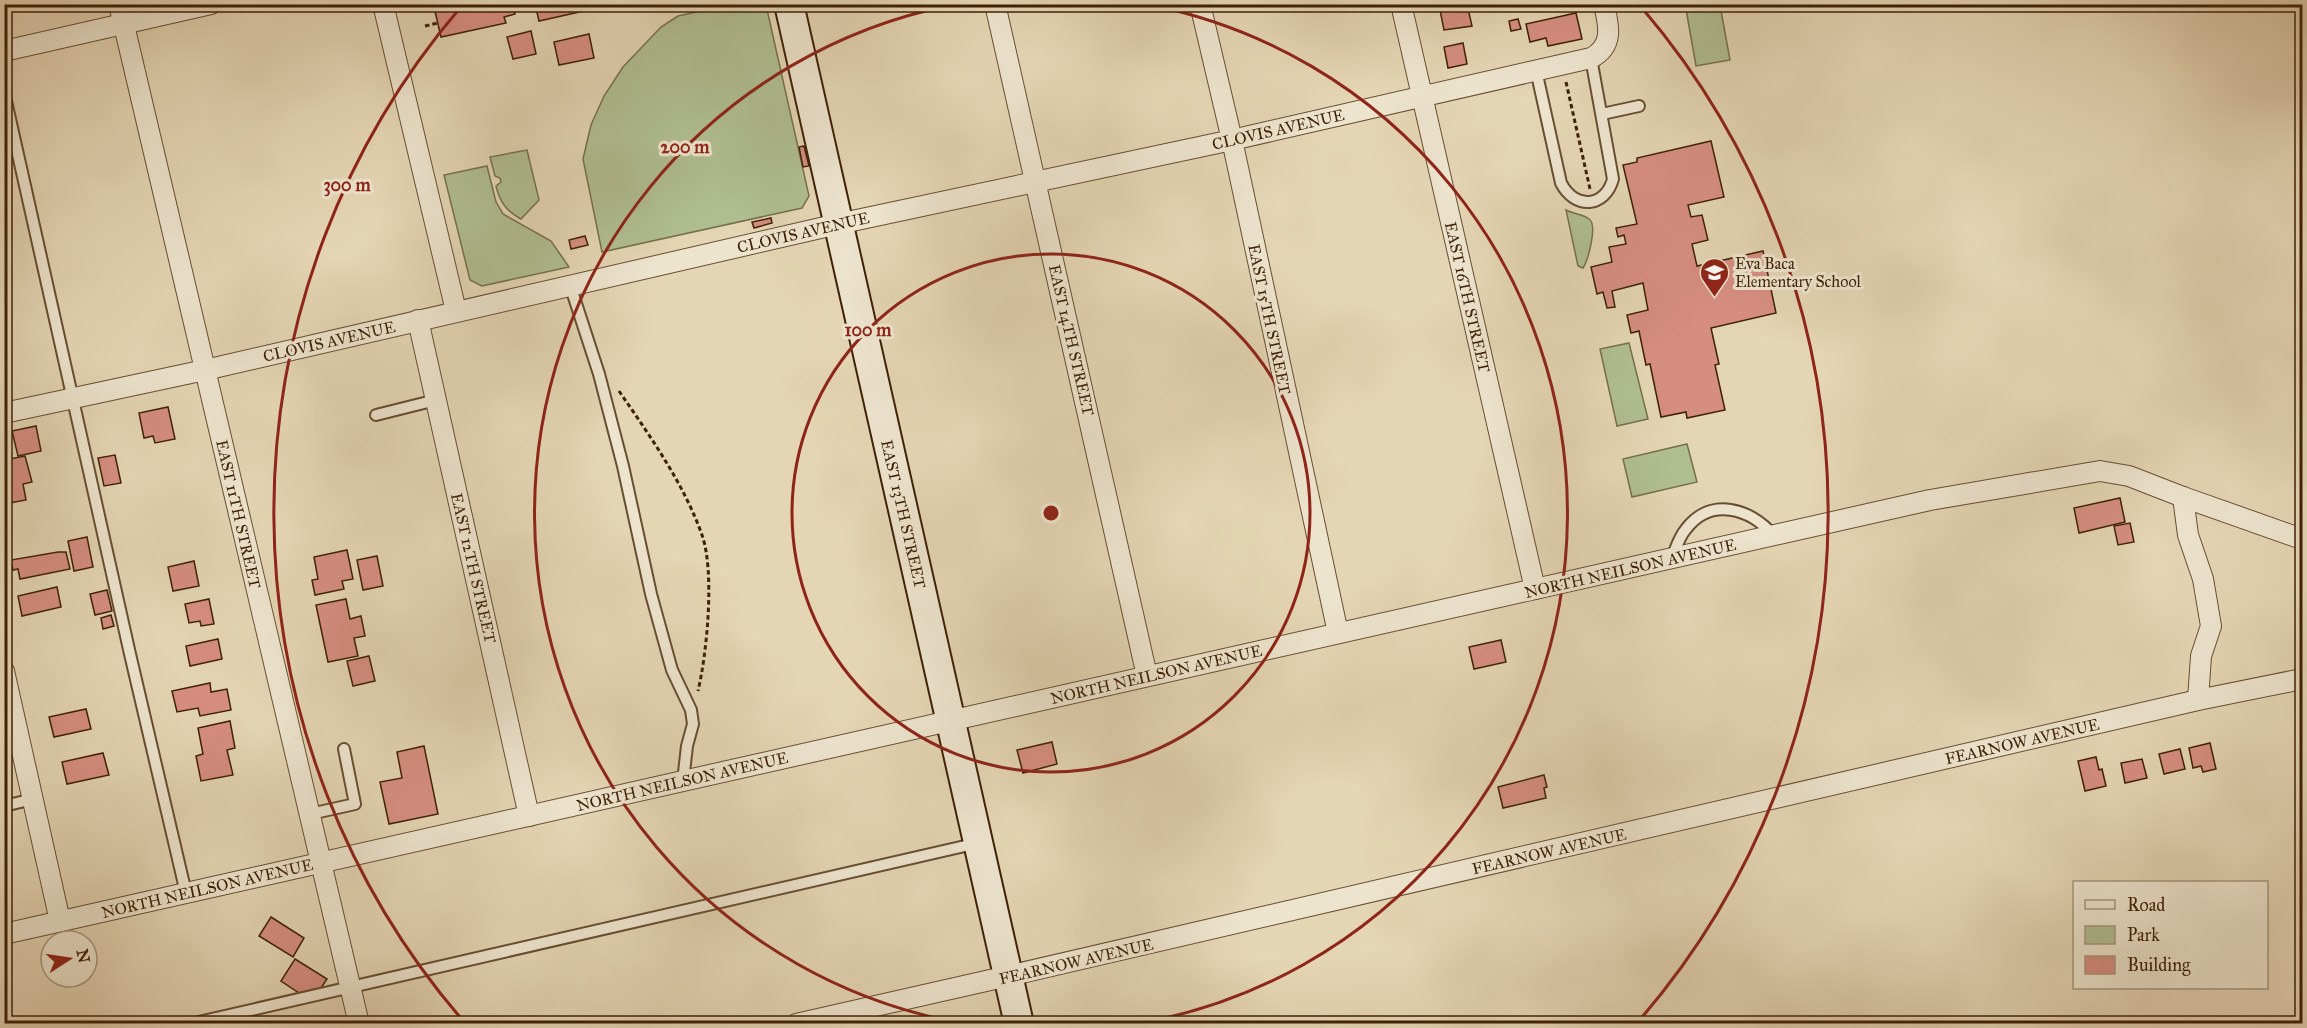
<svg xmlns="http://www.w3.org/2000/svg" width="2307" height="1028" viewBox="0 0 2307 1028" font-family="'IM FELL Great Primer',serif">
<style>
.green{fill:#afbe91;stroke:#77704c;stroke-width:1.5}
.building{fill:#d68e82;stroke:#3f2107;stroke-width:1.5}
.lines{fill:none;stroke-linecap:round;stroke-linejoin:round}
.lane-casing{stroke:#684e32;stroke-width:14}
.street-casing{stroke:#684e32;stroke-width:22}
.secondary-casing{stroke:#3f2107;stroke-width:32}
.path{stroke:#3f2107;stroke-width:3;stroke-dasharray:4.5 3;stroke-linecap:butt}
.lane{stroke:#ede4ce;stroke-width:10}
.street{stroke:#ede4ce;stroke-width:20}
.secondary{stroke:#ede4ce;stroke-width:28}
.ring{fill:none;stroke:#8f2418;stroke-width:3}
.labels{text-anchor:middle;stroke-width:6;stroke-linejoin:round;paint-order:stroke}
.street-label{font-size:16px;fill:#3f2107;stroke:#ede4ce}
.poi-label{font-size:16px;fill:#3f2107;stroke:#ede4ce;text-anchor:start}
.centre{fill:#8f2418;stroke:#ede4ce;stroke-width:3}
.ring-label{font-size:18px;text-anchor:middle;font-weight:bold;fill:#8f2418;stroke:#ede4ce;stroke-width:6;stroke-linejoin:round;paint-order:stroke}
</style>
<rect width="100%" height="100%" fill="#e4d5b4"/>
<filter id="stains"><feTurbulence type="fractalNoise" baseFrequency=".00333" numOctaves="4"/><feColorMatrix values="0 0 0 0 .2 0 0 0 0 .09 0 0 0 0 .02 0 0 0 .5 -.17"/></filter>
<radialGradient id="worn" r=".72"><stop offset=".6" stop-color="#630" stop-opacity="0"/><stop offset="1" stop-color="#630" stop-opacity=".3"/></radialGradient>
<g class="green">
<path d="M1714 4 1720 5 1730 60 1696 66 1686 9Z"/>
<path d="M729 5H766L809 196 802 208 602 252 583 159 591 125 604 96 623 67 661 27 678 16Z"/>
<path d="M527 150 539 200 521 219C506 211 500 202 496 186L501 182 500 178 495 176 490 157Z"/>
<path d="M487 166 496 202 503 214 551 241 569 267 482 286 470 280 444 175Z"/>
<path d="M1566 210C1573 214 1583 214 1589 219 1598 225 1588 260 1583 268L1578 266Z"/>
<path d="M1629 343 1648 419 1617 426 1600 349Z"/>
<path d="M1687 444 1697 482 1632 497 1623 459Z"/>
</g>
<g class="building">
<path d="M445 4H513L515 14 504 17 506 23 441 37 434 7Z"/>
<path d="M535 4H582L584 11 539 21Z"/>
<path d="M1467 4 1472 26 1444 30 1440 10Z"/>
<path d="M1533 4H1567L1535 11Z"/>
<path d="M1576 13 1582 39 1548 46 1546 38 1530 42 1526 24Z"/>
<path d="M1518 19 1521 29 1511 31 1509 21Z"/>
<path d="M531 31 536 54 513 59 507 37Z"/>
<path d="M589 34 594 58 559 65 554 42Z"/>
<path d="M1463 43 1467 64 1448 68 1444 47Z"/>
<path d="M1711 141 1724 197 1688 205 1691 217 1702 215 1708 240 1692 244 1697 266 1763 251 1776 313 1711 328 1719 364 1715 365 1725 410 1687 418 1686 412 1661 417 1650 364 1646 365 1639 331 1631 333 1627 315 1648 310 1643 283 1612 291 1615 307 1607 308 1603 292 1597 294 1591 267 1612 262 1609 247 1626 244 1624 235 1618 237 1616 228 1637 224 1623 165 1637 162V158Z"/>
<path d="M804 146 809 166 803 167 799 147Z"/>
<path d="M771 218 772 223 754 228 752 222Z"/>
<path d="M585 236 588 245 571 249 569 240Z"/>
<path d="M168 407 175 439 155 443 153 436 144 438 139 413Z"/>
<path d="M36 426 41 451 18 456 12 431Z"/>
<path d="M115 455 121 483 104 486 98 458Z"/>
<path d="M25 456 32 482 23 484 26 500 4 504V460Z"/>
<path d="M2120 498 2125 522 2079 533 2074 508Z"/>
<path d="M2130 523 2134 542 2118 545 2114 526Z"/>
<path d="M87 537 93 567 74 571 68 541Z"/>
<path d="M347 550 353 579 342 581 344 589 315 595 312 580 318 579 314 557Z"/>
<path d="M58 552H66L70 569 20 579 18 569 13 570 11 560Z"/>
<path d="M377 556 383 586 363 590 357 560Z"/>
<path d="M194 561 199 586 173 591 168 567Z"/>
<path d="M57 587 61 607 22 616 18 596Z"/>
<path d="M107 590 112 611 95 615 90 594Z"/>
<path d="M209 599 214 624 201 626 200 621 189 623 185 604Z"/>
<path d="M346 599 350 619 361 616 365 636 354 638 358 656 328 662 316 605Z"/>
<path d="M111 615 114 626 103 629 101 618Z"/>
<path d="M218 639 222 659 190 666 186 646Z"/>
<path d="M1501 640 1506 662 1474 669 1469 647Z"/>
<path d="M369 656 375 681 353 686 347 661Z"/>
<path d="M210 683 211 692 227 689 231 710 200 716 198 708 177 712 172 691Z"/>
<path d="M86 709 91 729 54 737 49 717Z"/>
<path d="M230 721 235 748 227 750 233 775 201 781 196 756 203 754 198 728Z"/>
<path d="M1052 742 1057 764 1023 773 1017 750Z"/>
<path d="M2210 743 2216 769 2203 772 2201 766 2193 768 2189 748Z"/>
<path d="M424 746 438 814 389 824 380 782 402 778 397 752Z"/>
<path d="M2180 749 2185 769 2164 774 2159 754Z"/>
<path d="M103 753 109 775 67 784 62 762Z"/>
<path d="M2096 757 2099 770 2102 769 2106 786 2085 791 2078 761Z"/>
<path d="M2142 759 2147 778 2125 783 2121 763Z"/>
<path d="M1544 775 1547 787 1544 788 1546 798 1503 808 1498 787Z"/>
<path d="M271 917 304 938 293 957 259 936Z"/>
<path d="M295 959 327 979 321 988 299 993 281 981Z"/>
</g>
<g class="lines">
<defs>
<g id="lane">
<path d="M1536 70 1561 183C1575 210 1605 208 1613 179L1591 58"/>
<path d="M4 92 130 654 186 893"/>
<path d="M1602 114 1639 106"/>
<path d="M570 285 599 374 623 466 651 594 672 670 691 710 693 724 687 746 683 781"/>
<path d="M376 415 436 400"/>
<path d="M1672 558C1676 548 1679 537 1686 529 1711 496 1751 509 1773 535"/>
<path d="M4 806 33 799"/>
<path d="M310 814 355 804 344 749"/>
<path d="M190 1024 978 843"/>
</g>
<g id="street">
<path d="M119 4 359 1024"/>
<path d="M383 4 456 311"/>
<path d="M995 4 1147 676"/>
<path d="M1200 4 1232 140 1338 633"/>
<path d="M1401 4 1535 589"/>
<path d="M4 51 211 4"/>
<path d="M418 320 529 816"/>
<path d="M4 413 205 370 838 224 1232 140 1591 58C1614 46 1609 26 1604 4"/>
<path d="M2183 497 2188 535 2203 579 2211 626 2201 656 2198 700"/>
<path d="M4 671 60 921"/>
<path d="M4 934 1930 500 2100 471 2129 476 2183 497 2302 539"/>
<path d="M796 1024 1008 976 2198 700 2302 679"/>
</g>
<path id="secondary" d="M789 4 1019 1024"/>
</defs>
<use href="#lane" class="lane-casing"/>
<use href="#street" class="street-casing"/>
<use href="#secondary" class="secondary-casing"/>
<g class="path">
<path d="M425 26 438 23"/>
<path d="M1566 82 1590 189"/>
<path d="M619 391C650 436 684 484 702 535 715 572 707 653 698 691"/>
</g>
<use href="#lane" class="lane"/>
<use href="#street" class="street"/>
<use href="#secondary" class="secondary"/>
</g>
<g class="ring">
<circle cx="1051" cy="513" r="259"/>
<path d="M961 1023A518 518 0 0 1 952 5M1150 5A518 518 0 0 1 1141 1023"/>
<path d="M465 1023A777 777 0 0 1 460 8M1642 8A777 777 0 0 1 1637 1023"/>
</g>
<defs>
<symbol id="school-pin" viewBox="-11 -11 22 30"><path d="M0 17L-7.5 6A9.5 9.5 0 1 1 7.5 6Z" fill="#8f2418" stroke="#ede4ce"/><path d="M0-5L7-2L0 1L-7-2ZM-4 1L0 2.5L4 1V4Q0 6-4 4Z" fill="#fff"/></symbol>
</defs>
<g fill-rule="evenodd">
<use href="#school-pin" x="1698" y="256" width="33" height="45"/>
</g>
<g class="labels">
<g class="street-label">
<text transform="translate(1278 129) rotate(-13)" y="6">CLOVIS AVENUE</text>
<text transform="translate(803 232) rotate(-13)" y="6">CLOVIS AVENUE</text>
<text transform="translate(1468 297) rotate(77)" y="6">EAST 16TH STREET</text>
<text transform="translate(1270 319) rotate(78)" y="6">EAST 15TH STREET</text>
<text transform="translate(1072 340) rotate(77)" y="6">EAST 14TH STREET</text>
<text transform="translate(329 341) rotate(-13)" y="6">CLOVIS AVENUE</text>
<text transform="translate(239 514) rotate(77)" y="6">EAST 11TH STREET</text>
<text transform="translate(904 514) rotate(77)" y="6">EAST 13TH STREET</text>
<text transform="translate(474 568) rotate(77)" y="6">EAST 12TH STREET</text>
<text transform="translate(1630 568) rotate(-13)" y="6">NORTH NEILSON AVENUE</text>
<text transform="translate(1156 674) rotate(-13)" y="6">NORTH NEILSON AVENUE</text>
<text transform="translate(2022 741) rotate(-13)" y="6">FEARNOW AVENUE</text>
<text transform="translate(682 781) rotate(-13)" y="6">NORTH NEILSON AVENUE</text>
<text transform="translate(1549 851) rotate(-13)" y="6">FEARNOW AVENUE</text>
<text transform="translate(207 888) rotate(-13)" y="6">NORTH NEILSON AVENUE</text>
<text transform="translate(1076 961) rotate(-13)" y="6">FEARNOW AVENUE</text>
</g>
<g class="poi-label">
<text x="1735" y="269">Eva Baca<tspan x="1735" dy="18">Elementary School</tspan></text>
</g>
</g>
<circle cx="1051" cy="513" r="9" class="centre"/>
<g class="ring-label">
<text x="685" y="153">200 m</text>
<text x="347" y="191">300 m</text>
<text x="868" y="336">100 m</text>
</g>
<rect width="2307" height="1028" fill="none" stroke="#e4d5b4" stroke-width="24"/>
<rect x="6" y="6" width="2295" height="1016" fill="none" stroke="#3f2107" stroke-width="3"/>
<rect x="12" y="12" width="2283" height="1004" fill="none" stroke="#3f2107" stroke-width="1.5"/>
<rect x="2073" y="881" width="195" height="108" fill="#ede4ce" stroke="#a7967e" stroke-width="1.5"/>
<rect x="2085" y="900" width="30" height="9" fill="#ede4ce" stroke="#a7967e" stroke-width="1.5"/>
<text x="2127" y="911" font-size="18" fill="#3f2107">Road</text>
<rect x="2085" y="926" width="30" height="18" fill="#afbe91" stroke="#a7967e" stroke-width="1.5"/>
<text x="2127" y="941" font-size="18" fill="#3f2107">Park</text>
<rect x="2085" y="956" width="30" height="18" fill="#d68e82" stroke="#a7967e" stroke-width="1.5"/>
<text x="2127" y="971" font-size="18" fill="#3f2107">Building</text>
<g transform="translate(69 959) rotate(78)"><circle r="28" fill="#ede4ce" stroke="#a7967e" stroke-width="1.5"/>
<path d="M0-4.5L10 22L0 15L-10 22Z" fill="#8f2418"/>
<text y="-9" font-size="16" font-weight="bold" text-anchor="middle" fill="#3f2107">N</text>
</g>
<rect width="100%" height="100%" filter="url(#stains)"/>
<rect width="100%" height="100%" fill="url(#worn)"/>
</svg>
